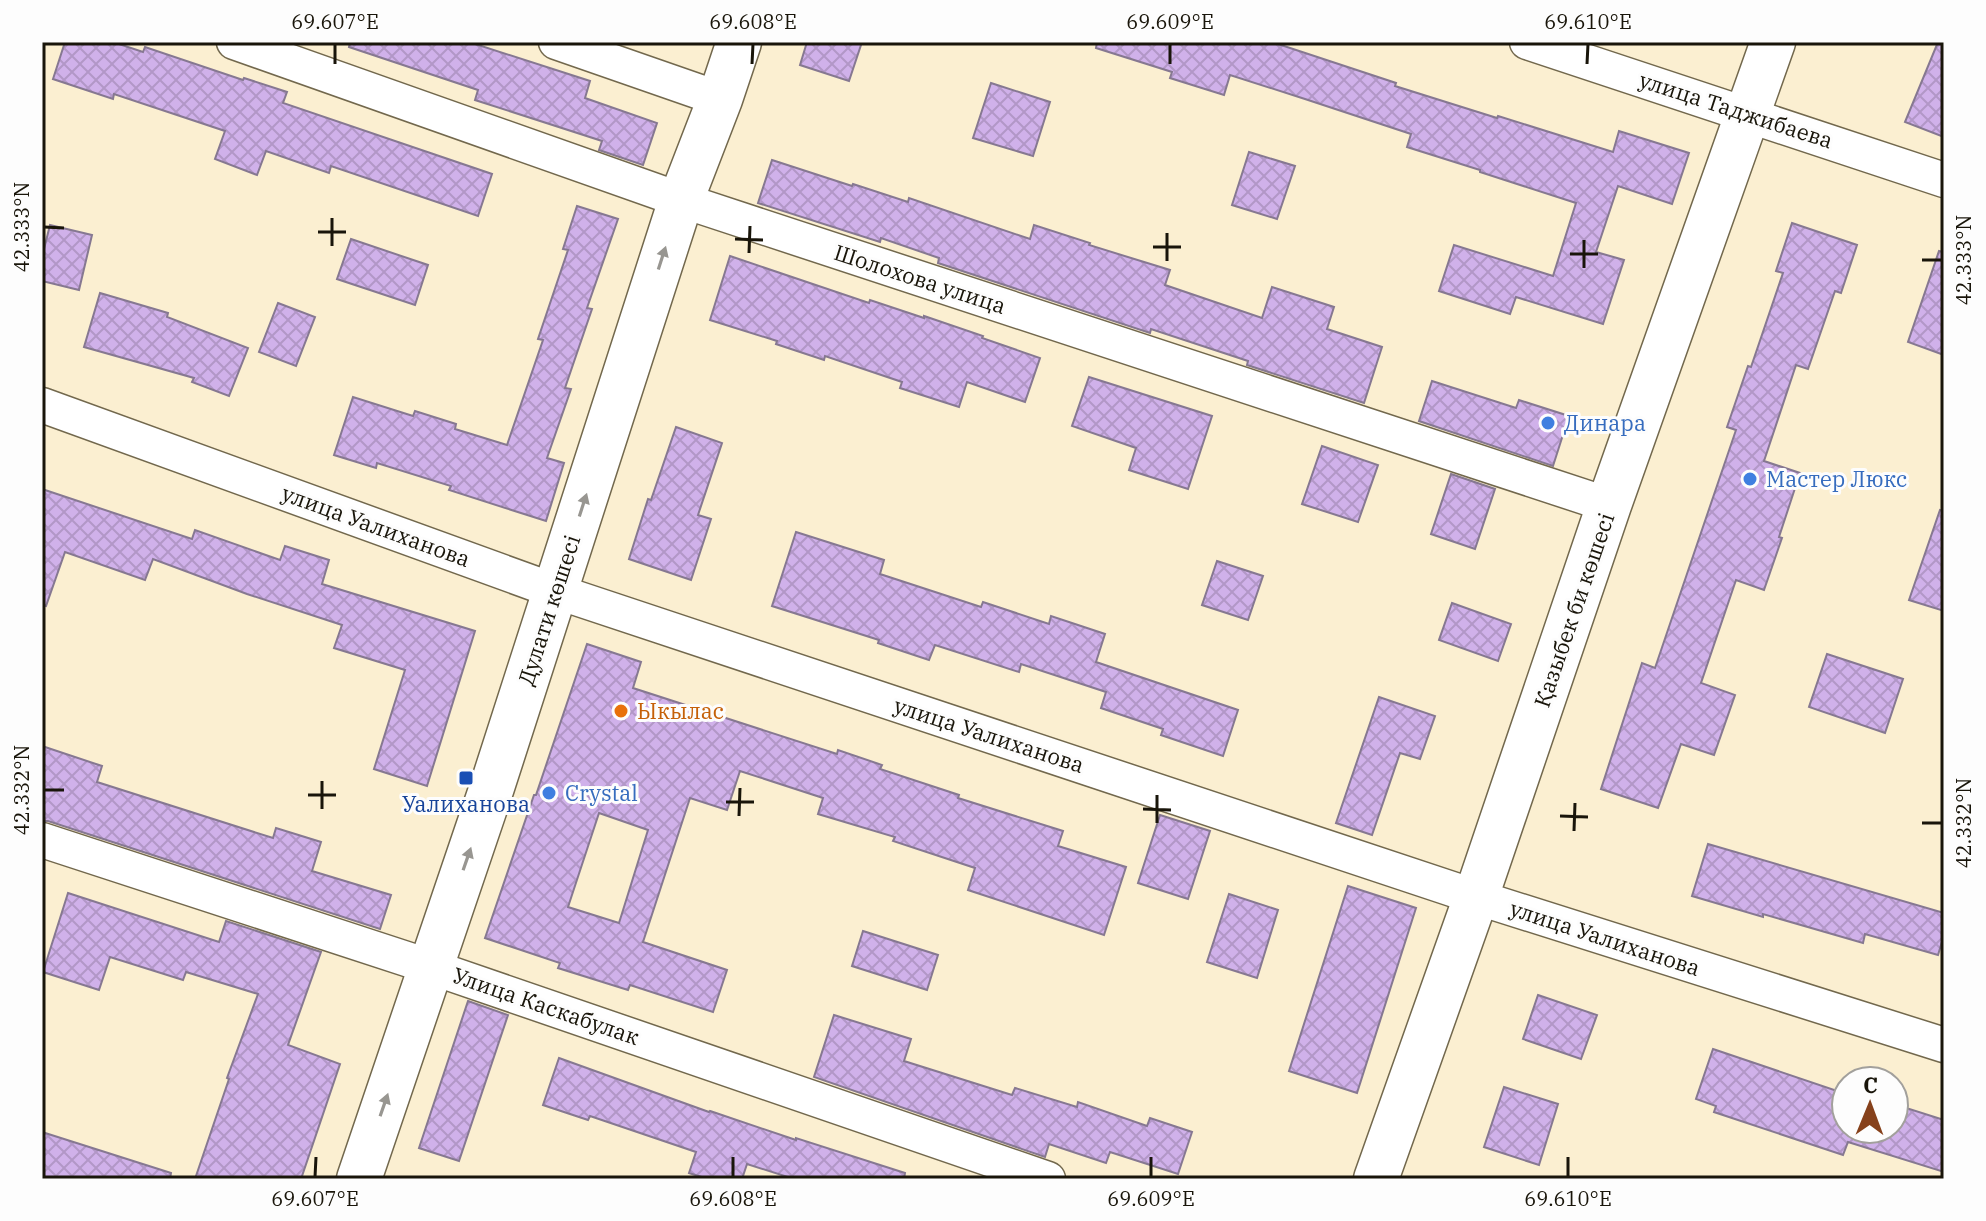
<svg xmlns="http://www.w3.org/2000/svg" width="1986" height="1221" viewBox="0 0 1986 1221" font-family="'IBM Plex Serif',serif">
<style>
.building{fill:url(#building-cross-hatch);stroke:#867891;stroke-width:2;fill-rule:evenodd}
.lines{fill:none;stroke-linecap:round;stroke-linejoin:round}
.minor-casing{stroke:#72684d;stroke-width:37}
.secondary-casing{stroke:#72684d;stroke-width:47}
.minor{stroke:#fff;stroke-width:34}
.secondary{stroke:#fff;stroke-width:44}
.oneway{fill:#989691}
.ticks{fill:none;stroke:#19150a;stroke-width:3}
.shop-dot{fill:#3f7fe0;stroke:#fdfdfd;stroke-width:3}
.food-dot{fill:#e8710a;stroke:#fdfdfd;stroke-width:3}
.transit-dot{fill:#1a4fb4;stroke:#fdfdfd;stroke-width:3}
.labels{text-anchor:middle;stroke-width:6;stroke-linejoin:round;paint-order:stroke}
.street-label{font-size:22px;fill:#19150a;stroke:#fdfdfd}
.shop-label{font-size:22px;fill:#366cbe;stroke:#fdfdfd;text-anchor:start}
.food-label{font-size:22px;fill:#c56008;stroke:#fdfdfd;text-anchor:start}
.transit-label{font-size:22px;fill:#164399;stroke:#fdfdfd}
.neatline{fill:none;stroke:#19150a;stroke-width:3}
.ticks-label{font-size:20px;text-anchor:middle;fill:#19150a}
</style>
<defs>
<pattern id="building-cross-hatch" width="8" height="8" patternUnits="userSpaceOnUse" patternTransform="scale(2)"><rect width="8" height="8" fill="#d0b1ea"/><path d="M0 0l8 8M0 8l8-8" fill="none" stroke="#b297c7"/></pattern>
</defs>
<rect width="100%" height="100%" fill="#fbefd1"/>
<g class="building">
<path d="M65 42H113L143 52 145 47 243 80 244 78 287 92 283 103 492 174 478 216 331 166 329 173 266 151 257 175 215 159 225 131 114 94 113 99 53 79Z"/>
<path d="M350 42H469L590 81 585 98 657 123 643 165 599 150 602 141 475 100 478 90 349 47Z"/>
<path d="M807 42H862L849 81 800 65Z"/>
<path d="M1097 42H1272L1396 83 1395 86 1497 118 1498 116 1613 152 1619 131 1689 153 1672 204 1618 186 1596 252 1624 260 1603 324 1516 297 1510 314 1439 291 1454 245 1553 276 1576 203 1480 172V170L1407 147 1411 134 1305 99 1230 75 1224 95 1170 78 1172 72 1096 48Z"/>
<path d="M1938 42H1944V137L1905 122Z"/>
<path d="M991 83 1050 102 1033 156 973 138Z"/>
<path d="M1249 152 1295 166 1277 219 1232 205Z"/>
<path d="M772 160 852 186 853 184 908 202 909 198 1030 239 1034 225 1090 243 1089 245 1170 270 1165 285 1262 318 1272 287 1334 307 1327 329 1382 347 1364 403 1247 365 1248 361 1151 329 1150 333 938 263 939 258 881 238 880 242 758 203Z"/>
<path d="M577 206 618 219 587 308 592 309 565 388 571 389 547 458 564 463 546 521 449 490 451 486 377 463 376 468 334 455 353 397 413 416 415 411 456 424 455 429 507 445 543 340 538 339 568 250 563 249Z"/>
<path d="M1792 223 1857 245 1841 293 1835 291 1808 369 1796 365 1764 461 1800 473 1779 537 1782 538 1764 590 1736 580 1701 683 1735 695 1714 755 1681 744 1658 808 1601 789 1642 663 1655 668 1690 565 1736 430 1727 427 1748 366 1751 367 1783 273 1776 271Z"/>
<path d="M50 225 92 235 79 290 42 281V257Z"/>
<path d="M351 239 428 265 415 305 337 279Z"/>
<path d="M1939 251 1944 252V355L1908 342Z"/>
<path d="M730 256 869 303 870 300 924 318V316L983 336 982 338 1040 358 1025 402 967 382 959 407 900 388 902 382 825 356 824 360 776 344 777 341 710 320Z"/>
<path d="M100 293 168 313 167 317 248 348 229 396 192 382 194 378 84 347Z"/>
<path d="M278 303 315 317 296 366 259 352Z"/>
<path d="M1089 377 1212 416 1188 489 1129 470 1136 448 1072 426Z"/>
<path d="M1432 381 1516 408 1519 400 1569 416 1553 466 1419 421Z"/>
<path d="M676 427 722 443 698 515 711 519 691 580 629 559 648 499 651 500Z"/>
<path d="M1322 446 1378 465 1358 522 1302 504Z"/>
<path d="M1451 474 1495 489 1475 549 1431 534Z"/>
<path d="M42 489 192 539 195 530 280 560 285 546 329 560 322 584 475 631 427 786 374 769 405 670 334 648 342 625 247 594 153 559 145 580 65 552 46 606 42 605Z"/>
<path d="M1940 510 1944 511V611L1909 600Z"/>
<path d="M796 532 884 560 880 574 981 607 983 602 1049 624 1051 616 1105 634 1096 662 1238 710 1223 756 1161 735 1163 729 1101 708 1106 692 1021 664 1019 672 935 645 929 660 878 643 879 640 772 606Z"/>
<path d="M1217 561 1263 576 1248 620 1202 605Z"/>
<path d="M1452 603 1511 624 1498 661 1439 640Z"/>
<path d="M587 644 641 662 633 688 837 754 838 750 882 765 880 769 959 795 958 798 1063 831 1058 846 1126 867 1104 935 968 890 975 868 893 841 895 837 818 814 823 798 740 771 727 810 690 798 643 942 727 970 713 1012 630 985 628 990 558 968 560 963 485 938 534 795H536ZM599 813 648 830 619 923 568 907Z"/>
<path d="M1827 654 1903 679 1885 733 1809 707Z"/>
<path d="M1379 697 1435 716 1420 759 1400 753 1372 835 1336 823Z"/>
<path d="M42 746 102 766 97 782 273 838 276 828 321 842 312 871 391 895 380 929 48 821H42Z"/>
<path d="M1160 815 1210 831 1188 899 1138 883Z"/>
<path d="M1708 844 1944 913V935L1938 955 1865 934 1863 943 1763 914V917L1692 896Z"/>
<path d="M1348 886 1416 908 1357 1093 1289 1071Z"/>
<path d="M68 893 219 942 226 921 321 952 288 1045 340 1064 301 1179H195L229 1079 227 1078 258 994 186 972 183 980 110 957 99 990 43 972Z"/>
<path d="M1229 894 1278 910 1257 978 1207 962Z"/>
<path d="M863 931 938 955 927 990 852 966Z"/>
<path d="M1538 995 1597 1015 1581 1059 1523 1039Z"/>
<path d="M468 1001 508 1015 459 1161 419 1148Z"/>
<path d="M834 1015 911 1039 904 1061 1012 1095 1015 1088 1077 1107 1078 1102 1147 1126 1150 1118 1192 1132 1178 1174 1110 1152 1106 1163 1049 1144 1045 1157 814 1077Z"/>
<path d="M1713 1049 1846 1094V1129H1894V1104L1944 1120V1172L1848 1142 1843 1155 1714 1112 1716 1106 1696 1099Z"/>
<path d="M559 1058 709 1112 710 1111 796 1140V1138L905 1173 904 1179H794L747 1164 742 1179H708L689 1173 696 1152 590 1116 588 1120 543 1105Z"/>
<path d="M1504 1087 1558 1104 1539 1165 1484 1147Z"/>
<path d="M42 1132 171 1173 170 1179H42Z"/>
</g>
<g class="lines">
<defs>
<g id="minor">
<path d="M234 42 681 200 1609 505"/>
<path d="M556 42 720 99"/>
<path d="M1527 42 1944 180"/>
<path d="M42 405 555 591 1476 897 1944 1045"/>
<path d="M42 840 431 967 1048 1179"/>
</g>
<g id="secondary">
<path d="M359 1179 492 787 681 200 720 99 739 42"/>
<path d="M1376 1179 1476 897 1609 505 1773 42"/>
</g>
</defs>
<use href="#minor" class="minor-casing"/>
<use href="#secondary" class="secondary-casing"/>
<use href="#minor" class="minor"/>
<use href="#secondary" class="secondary"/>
</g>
<defs><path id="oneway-solid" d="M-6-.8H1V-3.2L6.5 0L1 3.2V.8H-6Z" transform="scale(2)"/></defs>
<g class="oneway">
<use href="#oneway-solid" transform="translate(662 258) rotate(-72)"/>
<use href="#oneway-solid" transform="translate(583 505) rotate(-72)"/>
<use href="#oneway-solid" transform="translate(467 859) rotate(-71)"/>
<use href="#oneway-solid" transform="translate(384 1105) rotate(-71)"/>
</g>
<path class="ticks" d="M335 64V44M752 64 753 44M1170 64V44M1587 64 1588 44M44 227 64 228M318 232H346M735 239 763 240M332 246V218M1153 247H1181M749 253 750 226M1570 254H1598M1922 260H1942M1167 261V233M1584 268V240M44 790H64M308 795H336M726 802H754M322 809V781M1143 809 1171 810M739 816 740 788M1560 816 1588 817M1157 823V795M1922 823H1942M1574 831 1575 803M315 1177 316 1157M733 1177V1157M1151 1177V1157M1568 1177V1157"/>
<g class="shop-dot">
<circle cx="1548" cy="423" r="8"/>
<circle cx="1750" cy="479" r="8"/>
<circle cx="549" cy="793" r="8"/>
</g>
<circle class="food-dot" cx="621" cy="711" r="8"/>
<rect class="transit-dot" x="458" y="770" width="16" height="16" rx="4"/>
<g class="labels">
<g class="street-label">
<text transform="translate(1736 110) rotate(18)" y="8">улица Таджибаева</text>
<text transform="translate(920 279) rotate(18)" y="8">Шолохова улица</text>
<text transform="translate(376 526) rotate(20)" y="8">улица Уалиханова</text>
<text transform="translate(549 610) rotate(-72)" y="8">Дулати көшесі</text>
<text transform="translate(1574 610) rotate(-71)" y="8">Қазыбек би көшесі</text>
<text transform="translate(989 735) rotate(18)" y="8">улица Уалиханова</text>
<text transform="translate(1605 938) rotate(18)" y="8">улица Уалиханова</text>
<text transform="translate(546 1006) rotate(19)" y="8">Улица Каскабулак</text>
</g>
<g class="shop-label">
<text x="1564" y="431">Динара</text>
<text x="1766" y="487">Мастер Люкс</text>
<text x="565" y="801">Crystal</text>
</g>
<g class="food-label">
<text x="637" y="719">Ыкылас</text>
</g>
<g class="transit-label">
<text x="466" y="812">Уалиханова</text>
</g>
</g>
<rect width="1986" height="1221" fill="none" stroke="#fdfdfd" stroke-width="88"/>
<g transform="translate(1870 1105) rotate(1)"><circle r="38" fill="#fdfdfd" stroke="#a2a09c" stroke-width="2"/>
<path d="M0-6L14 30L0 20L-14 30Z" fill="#86411b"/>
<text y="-12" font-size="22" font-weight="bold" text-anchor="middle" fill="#19150a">С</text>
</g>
<rect x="44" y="44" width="1898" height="1133" class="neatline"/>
<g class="ticks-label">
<text x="335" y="29">69.607°E</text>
<text x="753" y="29">69.608°E</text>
<text x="1170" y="29">69.609°E</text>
<text x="1588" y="29">69.610°E</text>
<text transform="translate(22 227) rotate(-90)" y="7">42.333°N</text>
<text transform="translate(1964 260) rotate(-90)" y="7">42.333°N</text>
<text transform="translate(22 790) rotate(-90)" y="7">42.332°N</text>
<text transform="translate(1964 823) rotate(-90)" y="7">42.332°N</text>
<text x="315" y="1206">69.607°E</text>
<text x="733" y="1206">69.608°E</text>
<text x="1151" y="1206">69.609°E</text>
<text x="1568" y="1206">69.610°E</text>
</g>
</svg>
